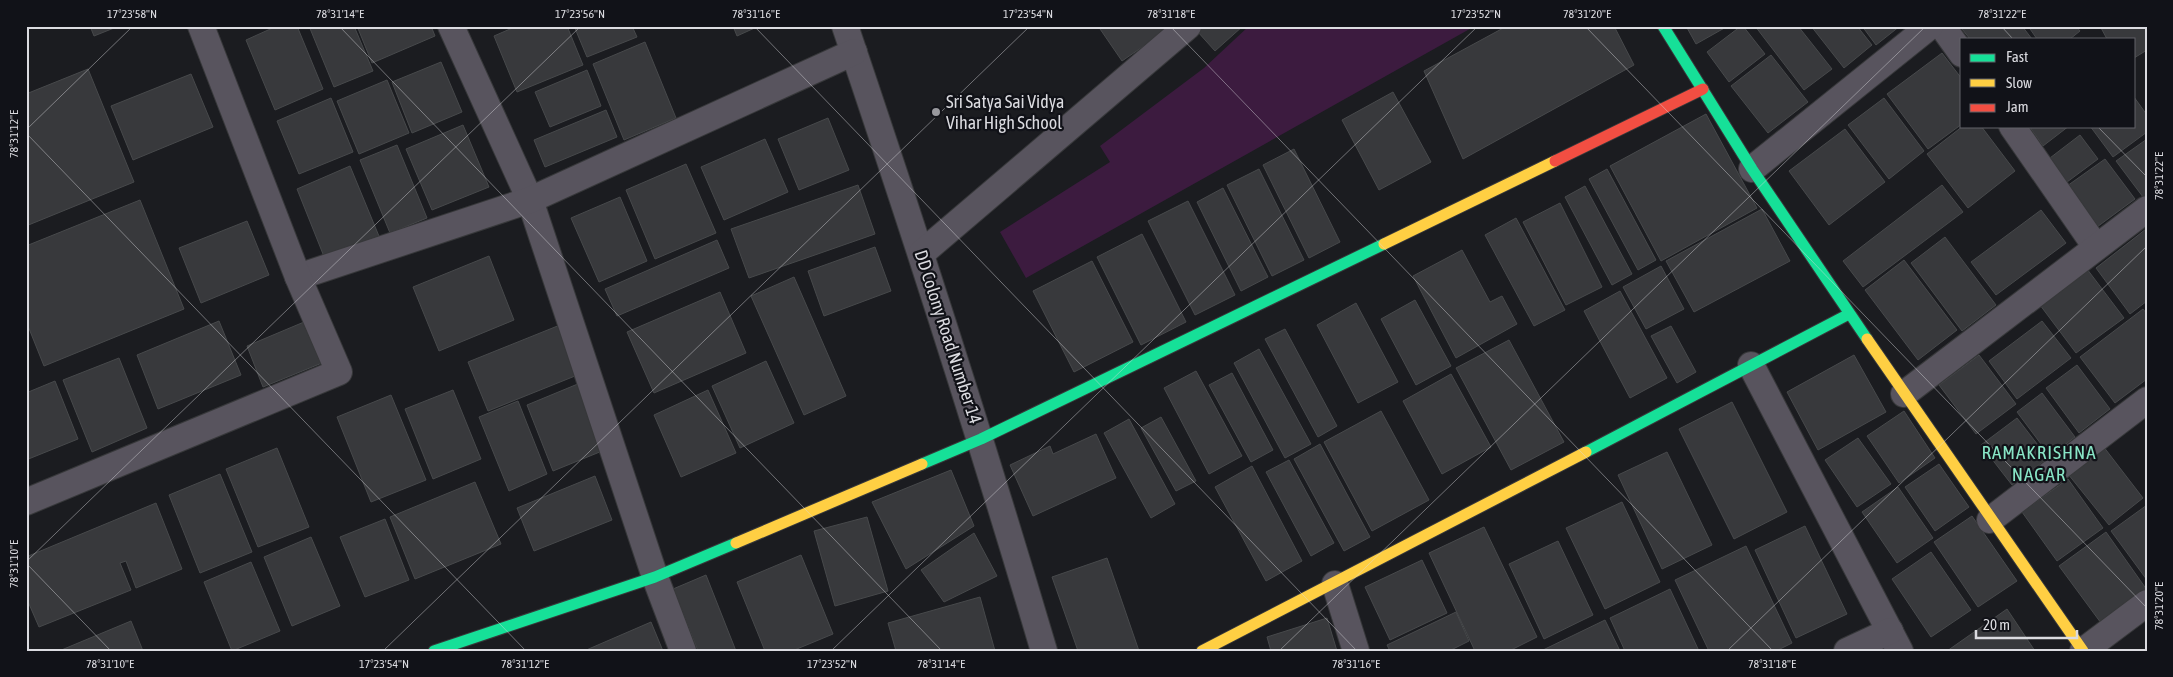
<svg xmlns="http://www.w3.org/2000/svg" width="2173" height="677" viewBox="0 0 2173 677" font-family="'Asap Condensed',sans-serif">
<style>
.green{fill:#3c1b3f}
.building{fill:#38393c;stroke:#47494b}
.lines{fill:none;stroke-linecap:round;stroke-linejoin:round}
.street-casing{stroke:#37383a;stroke-width:28}
.fast-casing{stroke:#37383a;stroke-width:13}
.slow-casing{stroke:#37383a;stroke-width:13}
.jam-casing{stroke:#37383a;stroke-width:13}
.street{stroke:#58545e;stroke-width:26}
.fast{stroke:#16e098;stroke-width:11}
.slow{stroke:#ffcf43;stroke-width:11}
.jam{stroke:#f24e42;stroke-width:11}
.ticks{fill:none;stroke:#dbdbe0;stroke-width:1;stroke-opacity:0.45}
.poi-dot{fill:#98989d;stroke:#111218;stroke-width:2}
.labels{text-anchor:middle;stroke-width:4.5;stroke-linejoin:round;paint-order:stroke}
.poi-label{font-size:18px;fill:#dbdbe0;stroke:#111218;text-anchor:start}
.street-label{font-size:18px;fill:#dbdbe0;stroke:#111218}
.neighbourhood-label{font-size:19px;letter-spacing:1px;fill:#88e5c6;stroke:#111218}
.neatline{fill:none;stroke:#dbdbe0;stroke-width:2}
.ticks-label{font-size:12px;text-anchor:middle;fill:#dbdbe0}
</style>
<rect width="100%" height="100%" fill="#1b1c20"/>
<path class="green" d="M1249 26H1475L1026 278 1000 232 1110 162 1100 146 1204 68Z"/>
<g class="building">
<path d="M90 26H119L94 36Z"/>
<path d="M277 26H297L323 89 275 110 246 40Z"/>
<path d="M309 26H354L373 71 334 87Z"/>
<path d="M357 26H431L435 36 372 63Z"/>
<path d="M517 26H567L583 65 517 92 494 36Z"/>
<path d="M574 26H632L637 37 587 57Z"/>
<path d="M733 26H759L737 36Z"/>
<path d="M1098 26H1165L1167 30 1122 61Z"/>
<path d="M1202 26H1243L1215 51 1197 31Z"/>
<path d="M1507 26H1614L1634 65 1463 159 1424 71Z"/>
<path d="M1686 26H1728L1696 44Z"/>
<path d="M1741 26H1743L1765 54 1729 82 1707 52Z"/>
<path d="M1755 26H1798L1832 69 1804 90Z"/>
<path d="M1811 26H1857L1872 45 1844 68Z"/>
<path d="M1862 26H1900L1876 45Z"/>
<path d="M1966 26H2022L2032 39H1970L1962 29Z"/>
<path d="M2028 26H2076L2080 31 2070 39H2037Z"/>
<path d="M2100 26H2147V50L2134 58V39H2107Z"/>
<path d="M645 42 676 118 624 140 593 64Z"/>
<path d="M1942 53 1962 79V124L1928 149 1887 94Z"/>
<path d="M1771 55 1808 102 1768 133 1731 86Z"/>
<path d="M441 62 462 112 412 133 392 82Z"/>
<path d="M88 69 134 182 26 226V94Z"/>
<path d="M587 70 601 106 550 127 535 92Z"/>
<path d="M191 74 213 127 133 160 111 106Z"/>
<path d="M387 80 409 133 359 154 337 101Z"/>
<path d="M1393 92 1431 162 1379 190 1342 120Z"/>
<path d="M2134 97 2147 115V132L2113 157 2090 126H2134Z"/>
<path d="M331 98 353 152 299 174 277 121Z"/>
<path d="M1884 98 1924 151 1889 179 1848 125Z"/>
<path d="M606 110 617 137 545 167 534 140Z"/>
<path d="M1706 114 1757 208 1661 261 1610 166Z"/>
<path d="M828 118 849 170 799 190 778 139Z"/>
<path d="M463 125 489 187 432 210 406 149Z"/>
<path d="M1963 126H1981L2015 171 1968 208 1927 154Z"/>
<path d="M2029 126H2069L2043 146Z"/>
<path d="M1845 129 1885 182 1829 225 1789 171Z"/>
<path d="M2080 135 2098 159 2063 185 2046 161Z"/>
<path d="M765 139 788 192 724 220 701 167Z"/>
<path d="M2147 139V195L2143 197 2116 161Z"/>
<path d="M397 145 427 218 390 233 360 160Z"/>
<path d="M1294 149 1340 242 1309 258 1263 165Z"/>
<path d="M2105 159 2135 199 2097 227 2067 186Z"/>
<path d="M686 164 716 233 655 259 626 190Z"/>
<path d="M350 166 381 241 327 264 297 189Z"/>
<path d="M1259 169 1304 260 1272 276 1227 185Z"/>
<path d="M1607 169 1656 260 1638 270 1589 179Z"/>
<path d="M858 185 875 234 749 278 731 229Z"/>
<path d="M1942 185 1963 212 1863 287 1843 261Z"/>
<path d="M1585 186 1632 274 1612 285 1565 197Z"/>
<path d="M1223 188 1268 277 1241 291 1197 202Z"/>
<path d="M620 197 647 261 599 282 571 218Z"/>
<path d="M140 200 184 309 44 366 26 321V246Z"/>
<path d="M1188 201 1235 295 1195 315 1148 221Z"/>
<path d="M1560 203 1602 287 1566 305 1523 222Z"/>
<path d="M1762 209 1790 261 1694 312 1666 261Z"/>
<path d="M2041 210 2066 243 1996 295 1971 262Z"/>
<path d="M1516 218 1565 310 1534 326 1485 235Z"/>
<path d="M247 221 269 275 201 303 179 248Z"/>
<path d="M2146 229 2147 301 2130 314 2096 268Z"/>
<path d="M1142 234 1186 322 1141 345 1097 257Z"/>
<path d="M1945 237 1996 305 1962 331 1911 263Z"/>
<path d="M717 240 729 268 617 316 605 289Z"/>
<path d="M875 247 891 291 824 316 808 271Z"/>
<path d="M1462 250 1490 302 1502 296 1517 324 1456 358 1413 276Z"/>
<path d="M489 256 514 320 439 351 413 287Z"/>
<path d="M1904 260 1957 330 1918 360 1865 290Z"/>
<path d="M1092 261 1133 342 1074 372 1033 291Z"/>
<path d="M1661 266 1684 309 1646 329 1623 287Z"/>
<path d="M2087 269 2124 318 2076 353 2040 305Z"/>
<path d="M794 277 846 396 804 415 751 296Z"/>
<path d="M1620 291 1667 378 1630 398 1584 311Z"/>
<path d="M720 292 746 353 654 393 627 332Z"/>
<path d="M1415 300 1451 366 1416 385 1381 319Z"/>
<path d="M1356 303 1398 382 1358 403 1317 325Z"/>
<path d="M2143 309 2147 314V379L2115 403 2080 357Z"/>
<path d="M219 321 241 375 158 409 137 355Z"/>
<path d="M2042 321 2071 358 2017 399 1989 361Z"/>
<path d="M304 322 322 363 263 387 247 346Z"/>
<path d="M560 325 580 374 488 411 468 362Z"/>
<path d="M1671 326 1696 372 1677 383 1651 336Z"/>
<path d="M1285 329 1337 426 1318 437 1265 339Z"/>
<path d="M1509 340 1564 442 1511 470 1456 368Z"/>
<path d="M1259 349 1311 444 1285 458 1234 363Z"/>
<path d="M1854 355 1886 412 1818 450 1787 392Z"/>
<path d="M1979 355 2016 404 1976 434 1939 385Z"/>
<path d="M119 358 147 428 92 452 63 380Z"/>
<path d="M766 361 794 423 740 448 712 386Z"/>
<path d="M2077 365 2110 409 2079 433 2046 388Z"/>
<path d="M1196 371 1242 456 1209 474 1164 388Z"/>
<path d="M1232 373 1273 450 1251 462 1209 385Z"/>
<path d="M1451 374 1491 447 1442 474 1403 401Z"/>
<path d="M55 381 78 439 26 460V393Z"/>
<path d="M585 381 612 447 553 471 527 405Z"/>
<path d="M453 390 481 459 433 479 405 409Z"/>
<path d="M708 390 736 453 681 477 654 415Z"/>
<path d="M2042 393 2075 437 2050 456 2017 412Z"/>
<path d="M391 395 426 480 371 502 337 417Z"/>
<path d="M518 401 547 474 509 491 479 417Z"/>
<path d="M1732 402 1787 512 1734 539 1679 429Z"/>
<path d="M1381 411 1429 500 1372 531 1324 442Z"/>
<path d="M1904 411 1935 458 1899 483 1867 436Z"/>
<path d="M1161 417 1196 481 1176 491 1141 428Z"/>
<path d="M2017 418 2048 458 2012 485 1981 445Z"/>
<path d="M1129 419 1175 504 1151 518 1104 433Z"/>
<path d="M1096 434 1116 478 1033 516 1010 465 1050 446 1053 454Z"/>
<path d="M1858 438 1891 484 1857 507 1825 460Z"/>
<path d="M1320 444 1370 537 1344 551 1294 459Z"/>
<path d="M2103 446 2143 498 2109 525 2068 474Z"/>
<path d="M277 448 309 527 258 547 226 469Z"/>
<path d="M1667 452 1712 545 1662 569 1618 475Z"/>
<path d="M1289 460 1334 543 1311 556 1266 472Z"/>
<path d="M1939 464 1969 507 1935 531 1905 487Z"/>
<path d="M1252 466 1302 561 1266 581 1215 487Z"/>
<path d="M951 470 974 526 906 569 872 502Z"/>
<path d="M220 474 252 552 200 573 169 495Z"/>
<path d="M595 476 612 520 534 551 517 508Z"/>
<path d="M2068 479 2103 528 2057 561 2022 512Z"/>
<path d="M475 482 501 544 415 579 390 517Z"/>
<path d="M1898 487 1933 538 1897 563 1862 512Z"/>
<path d="M1622 502 1660 582 1605 609 1566 528Z"/>
<path d="M156 503 182 569 136 588 126 561 120 563 131 590 39 627 26 597V557Z"/>
<path d="M2147 505V580L2111 531Z"/>
<path d="M1972 516 2017 581 1978 607 1934 542Z"/>
<path d="M867 517 888 591 835 606 814 531Z"/>
<path d="M385 519 409 580 365 597 340 537Z"/>
<path d="M1805 526 1847 614 1796 638 1755 550Z"/>
<path d="M1484 527 1537 637 1509 651H1475L1429 553Z"/>
<path d="M2106 532 2147 590 2101 623 2059 566Z"/>
<path d="M974 533 997 576 944 602 921 570Z"/>
<path d="M311 537 340 606 292 626 264 557Z"/>
<path d="M1558 541 1593 615 1544 639 1509 564Z"/>
<path d="M1746 546 1792 643 1776 651H1709L1675 580Z"/>
<path d="M1931 552 1971 610 1931 637 1892 579Z"/>
<path d="M801 555 833 634 792 651H765L737 582Z"/>
<path d="M1107 558 1139 651H1078L1052 577Z"/>
<path d="M1422 560 1447 613 1390 640 1365 587Z"/>
<path d="M251 562 280 631 232 651 204 582Z"/>
<path d="M706 575 736 651H698L673 589Z"/>
<path d="M1670 589 1699 651H1625L1610 618Z"/>
<path d="M980 597 995 651H896L888 623Z"/>
<path d="M2007 609 2035 651H1947Z"/>
<path d="M1456 612 1469 641 1449 651H1390L1387 645Z"/>
<path d="M1327 618 1337 651H1271L1267 637Z"/>
<path d="M1605 620 1620 651H1543V650Z"/>
<path d="M131 621 143 651H59Z"/>
<path d="M651 622 663 651H584Z"/>
</g>
<g class="lines">
<defs>
<g id="street">
<path d="M451 26 530 200 655 577 683 651"/>
<path d="M845 26C915 233 982 441 1044 651"/>
<path d="M1942 26 1962 54"/>
<path d="M2012 126 2096 247"/>
<path d="M1752 169 1930 26"/>
<path d="M922 253 1188 26"/>
<path d="M298 277 530 200 854 52"/>
<path d="M1751 365 1900 651"/>
<path d="M1904 394 2147 209"/>
<path d="M26 502 339 372 298 277 201 26"/>
<path d="M1990 520 2147 400"/>
<path d="M1335 584 1356 651"/>
<path d="M1847 651 1890 631"/>
<path d="M2083 651 2147 603"/>
</g>
<g id="fast">
<path d="M1663 26 1752 169 1867 339"/>
<path d="M1586 452 1849 314"/>
<path d="M922 464 981 439 1384 244"/>
<path d="M434 651 655 577 736 543"/>
</g>
<g id="slow">
<path d="M1384 244 1555 161"/>
<path d="M1867 339 2083 651"/>
<path d="M736 543 922 464"/>
<path d="M1202 651 1586 452"/>
</g>
<path id="jam" d="M1555 161 1703 89"/>
</defs>
<use href="#street" class="street-casing"/>
<use href="#fast" class="fast-casing"/>
<use href="#slow" class="slow-casing"/>
<use href="#jam" class="jam-casing"/>
<use href="#street" class="street"/>
<use href="#fast" class="fast"/>
<use href="#slow" class="slow"/>
<use href="#jam" class="jam"/>
</g>
<path class="ticks" d="M339 26 942 651M754 26 1357 651M1170 26 1773 651M1585 26 2147 608M2001 26 2013 39M2097 126 2147 177M26 130 133 26M26 133 526 651M26 562 581 26M26 563 111 651M383 651 1030 26M831 651 1478 26M1279 651 1926 26M1727 651 2147 246"/>
<circle class="poi-dot" cx="936" cy="112" r="5"/>
<g class="labels">
<g class="poi-label">
<text x="946" y="108">Sri Satya Sai Vidya<tspan x="946" dy="21">Vihar High School</tspan></text>
</g>
<g class="street-label">
<text transform="translate(948 337) rotate(72)" y="6">DD Colony Road Number 14</text>
</g>
<g class="neighbourhood-label">
<text x="2039" y="459">RAMAKRISHNA<tspan x="2039" dy="22">NAGAR</tspan></text>
</g>
</g>
<rect width="2173" height="677" fill="none" stroke="#111218" stroke-width="55"/>
<rect x="1960" y="38" width="175" height="90" fill="#111218" stroke="#626268"/>
<rect x="1970" y="54" width="25" height="8" fill="#16e098" stroke="#626268"/>
<text x="2006" y="62" font-size="15" fill="#dbdbe0">Fast</text>
<rect x="1970" y="79" width="25" height="8" fill="#ffcf43" stroke="#626268"/>
<text x="2006" y="88" font-size="15" fill="#dbdbe0">Slow</text>
<rect x="1970" y="104" width="25" height="8" fill="#f24e42" stroke="#626268"/>
<text x="2006" y="112" font-size="15" fill="#dbdbe0">Jam</text>
<path d="M1976 630v8h101v-8" fill="none" stroke="#dbdbe0" stroke-width="2.5"/>
<text x="1983" y="630" font-size="15" fill="#dbdbe0" stroke="#111218" stroke-width="4" paint-order="stroke">20 m</text>
<rect x="28" y="28" width="2118" height="622" class="neatline"/>
<g class="ticks-label">
<text x="132" y="18">17°23'58"N</text>
<text x="340" y="18">78°31'14"E</text>
<text x="580" y="18">17°23'56"N</text>
<text x="756" y="18">78°31'16"E</text>
<text x="1028" y="18">17°23'54"N</text>
<text x="1171" y="18">78°31'18"E</text>
<text x="1476" y="18">17°23'52"N</text>
<text x="1587" y="18">78°31'20"E</text>
<text x="2002" y="18">78°31'22"E</text>
<text transform="translate(14 134) rotate(-90)" y="4">78°31'12"E</text>
<text transform="translate(2159 176) rotate(-90)" y="4">78°31'22"E</text>
<text transform="translate(14 564) rotate(-90)" y="4">78°31'10"E</text>
<text transform="translate(2159 606) rotate(-90)" y="4">78°31'20"E</text>
<text x="110" y="668">78°31'10"E</text>
<text x="384" y="668">17°23'54"N</text>
<text x="525" y="668">78°31'12"E</text>
<text x="832" y="668">17°23'52"N</text>
<text x="941" y="668">78°31'14"E</text>
<text x="1356" y="668">78°31'16"E</text>
<text x="1772" y="668">78°31'18"E</text>
</g>
</svg>
